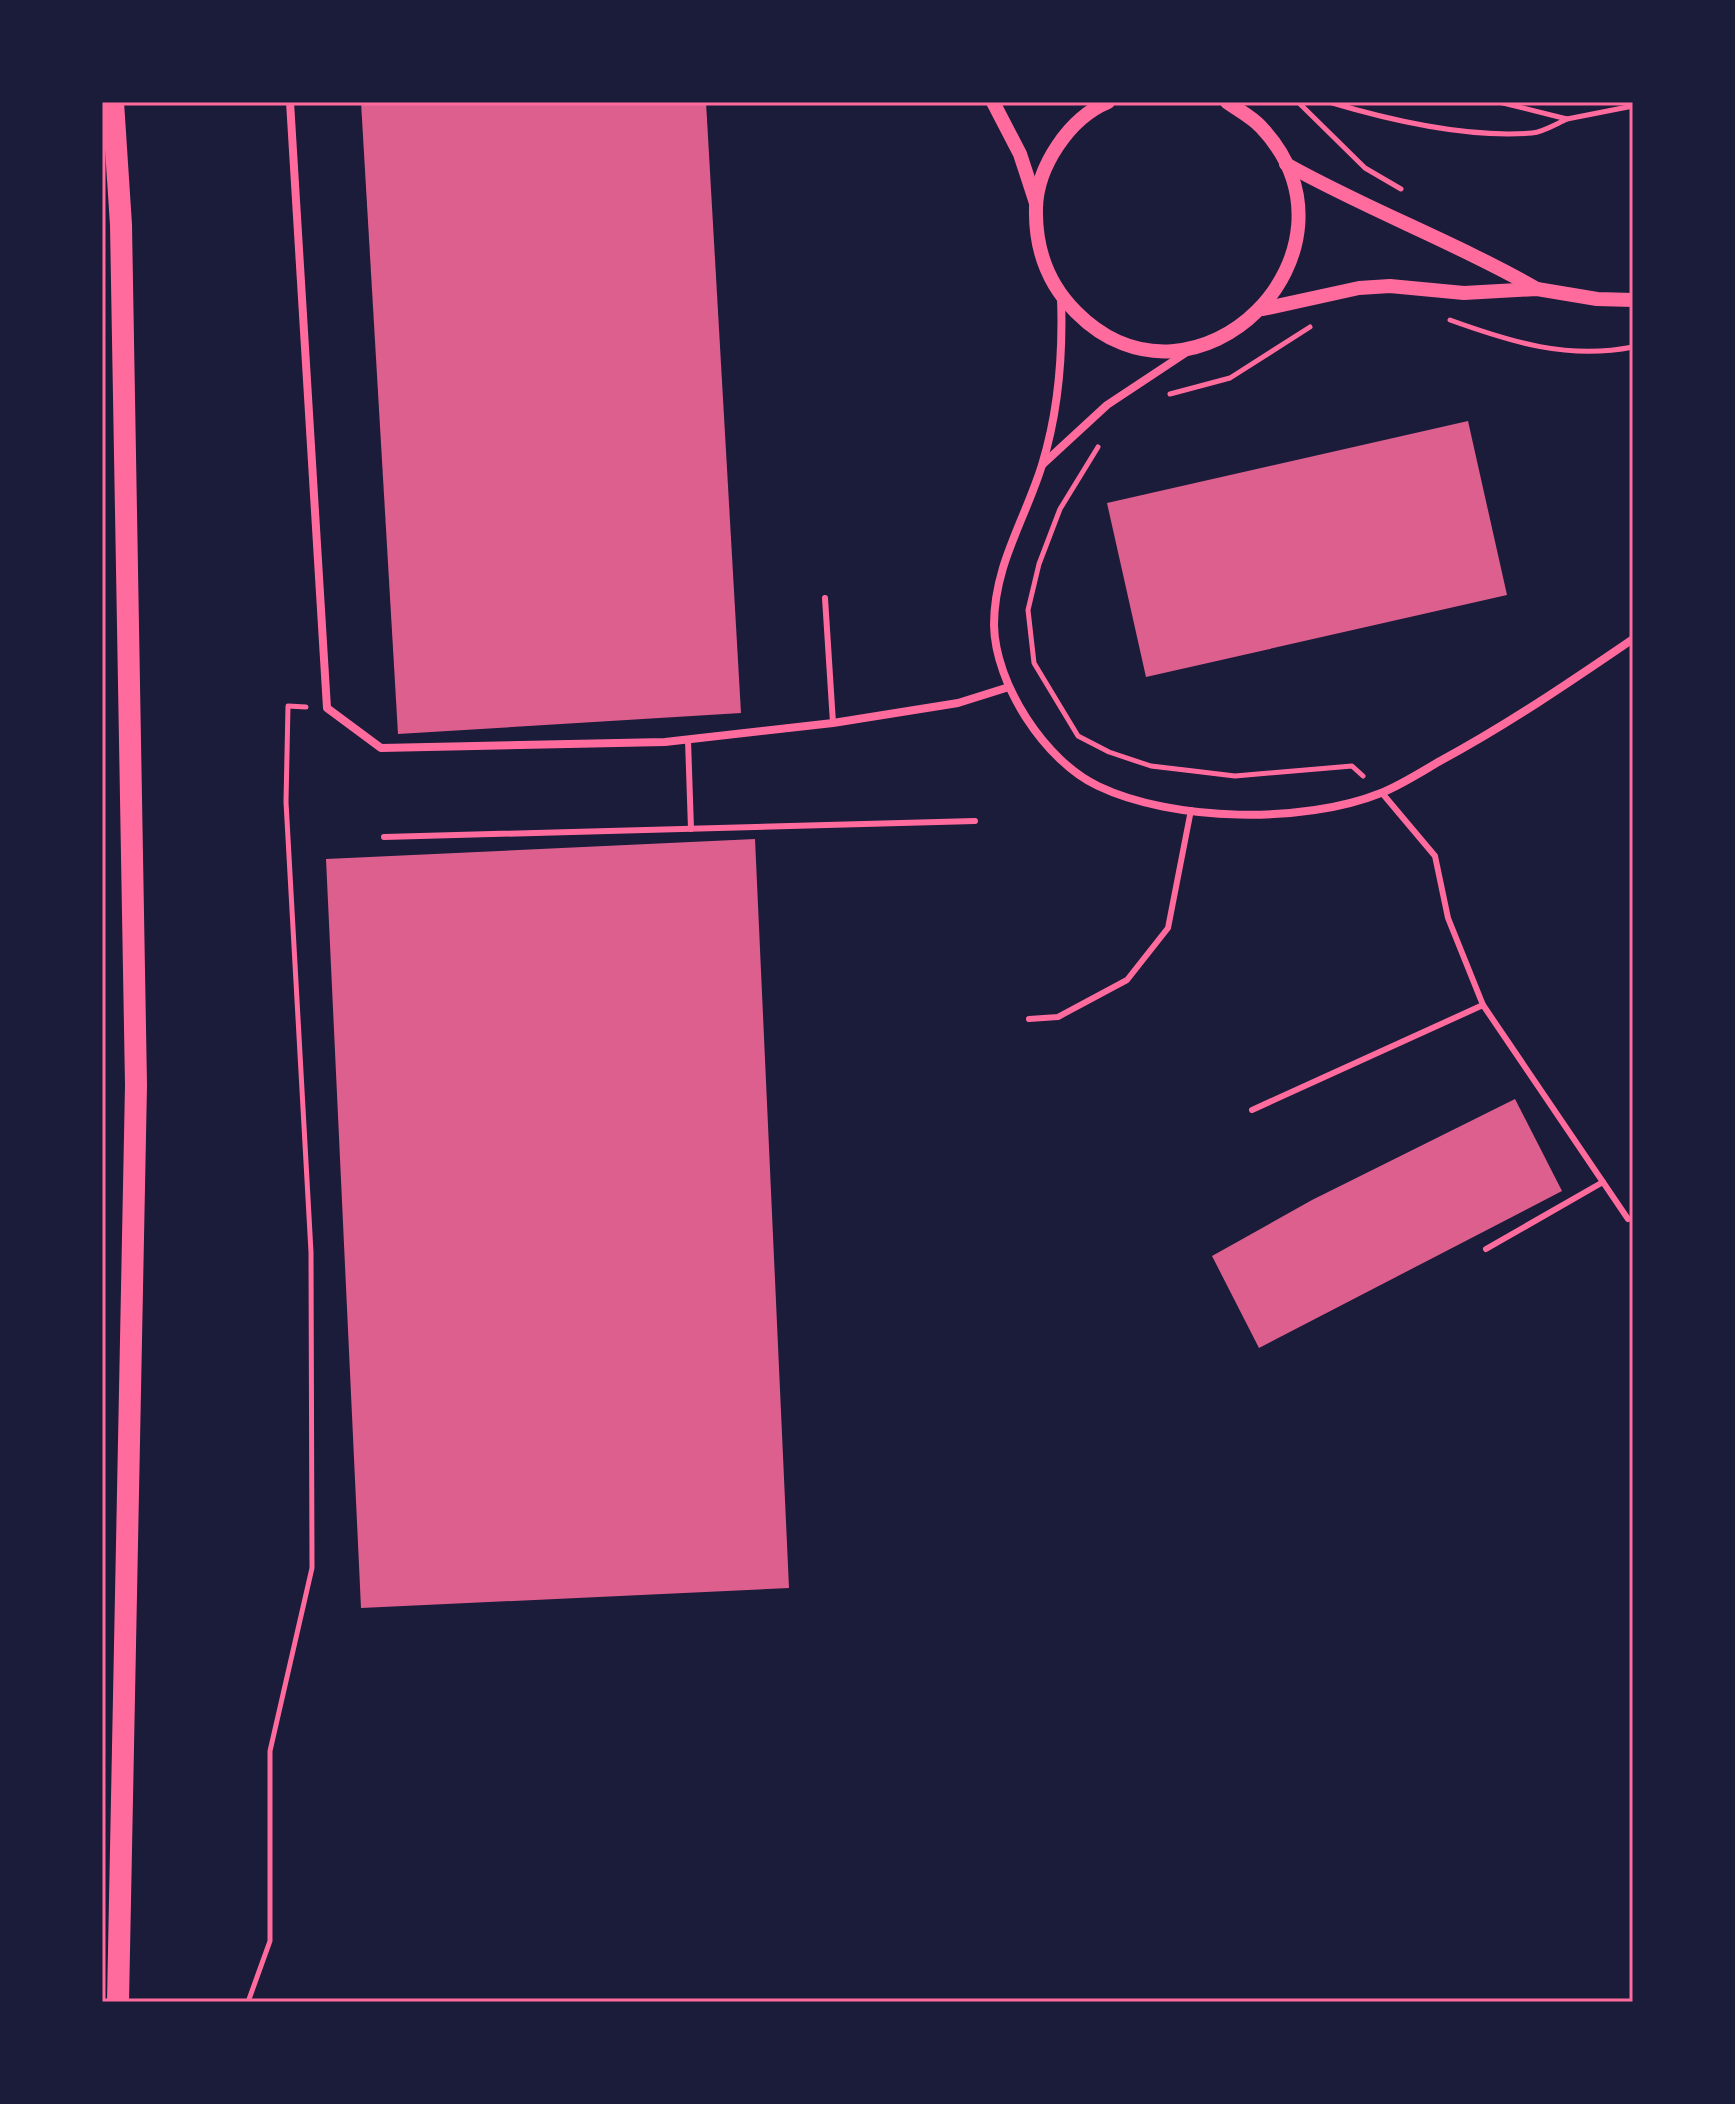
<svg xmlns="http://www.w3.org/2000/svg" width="1735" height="2104" viewBox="0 0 1735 2104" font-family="'Titillium Web',sans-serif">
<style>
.building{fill:#dd5f8e}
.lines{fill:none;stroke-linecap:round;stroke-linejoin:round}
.path{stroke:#ff6b9d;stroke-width:5}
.service{stroke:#ff6b9d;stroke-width:6}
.minor{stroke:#ff6b9d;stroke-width:8}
.tertiary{stroke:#ff6b9d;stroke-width:14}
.trunk{stroke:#ff6b9d;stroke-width:22}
.neatline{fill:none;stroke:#ff6b9d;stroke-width:3}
</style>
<rect width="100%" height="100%" fill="#1b1b3a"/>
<g class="building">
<path d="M361 102H706L741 713 398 734Z"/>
<path d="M1468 421 1507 595 1146 677 1107 503Z"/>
<path d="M755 839 789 1588 361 1608 326 859Z"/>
<path d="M1515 1099 1562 1191 1259 1348 1212 1256 1312 1200Z"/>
</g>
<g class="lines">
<g class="path">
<path d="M1298 102 1365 168 1401 189"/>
<path d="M1329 102C1389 120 1469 138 1532 133 1543 132 1556 124 1567 119"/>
<path d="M1499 102 1567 119 1633 106"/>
<path d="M1450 320C1511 342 1568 360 1633 347"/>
<path d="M1170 394 1230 378 1310 327"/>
<path d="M1098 447 1060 509 1039 564 1028 610 1034 663 1078 736 1109 752 1151 766 1185 770 1235 776 1352 766 1363 776"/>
<path d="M248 2002 270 1941V1751L312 1568 311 1252 286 802 288 706 306 707"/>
</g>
<g class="service">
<path d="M825 598 833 723"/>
<path d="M688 740 691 829"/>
<path d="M1382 793 1435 856 1448 918 1483 1005 1628 1219"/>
<path d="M384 837 975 821"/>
<path d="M1029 1019 1058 1017 1127 980 1168 928 1191 810"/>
<path d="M1252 1110 1483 1005"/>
<path d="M1486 1249 1603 1182"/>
</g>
<g class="minor">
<path d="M290 102 327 708 381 748 665 742 833 723 958 703 1009 687"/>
<path d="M1061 298C1063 352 1058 413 1042 465 1025 520 994 565 994 625 995 684 1045 761 1098 786 1173 822 1304 824 1381 793 1401 785 1421 772 1440 761 1507 725 1570 682 1633 639"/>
<path d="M1043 464 1107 405 1190 350"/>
</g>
<g class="tertiary">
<path d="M993 102 1020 154 1036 203"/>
<path d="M1108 102C1069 118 1037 167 1036 208 1035 249 1047 283 1076 312 1195 432 1378 251 1261 127 1252 117 1238 110 1227 102"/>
<path d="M1286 164C1368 210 1455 242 1537 289"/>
<path d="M1263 309 1359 288 1390 286 1464 293 1537 289 1597 299 1633 300"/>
</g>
<path class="trunk" d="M113 102 121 225 136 1085 118 2002"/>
</g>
<rect width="1735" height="2104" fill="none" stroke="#1b1b3a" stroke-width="208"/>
<rect x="104" y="104" width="1527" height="1896" class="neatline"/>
</svg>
